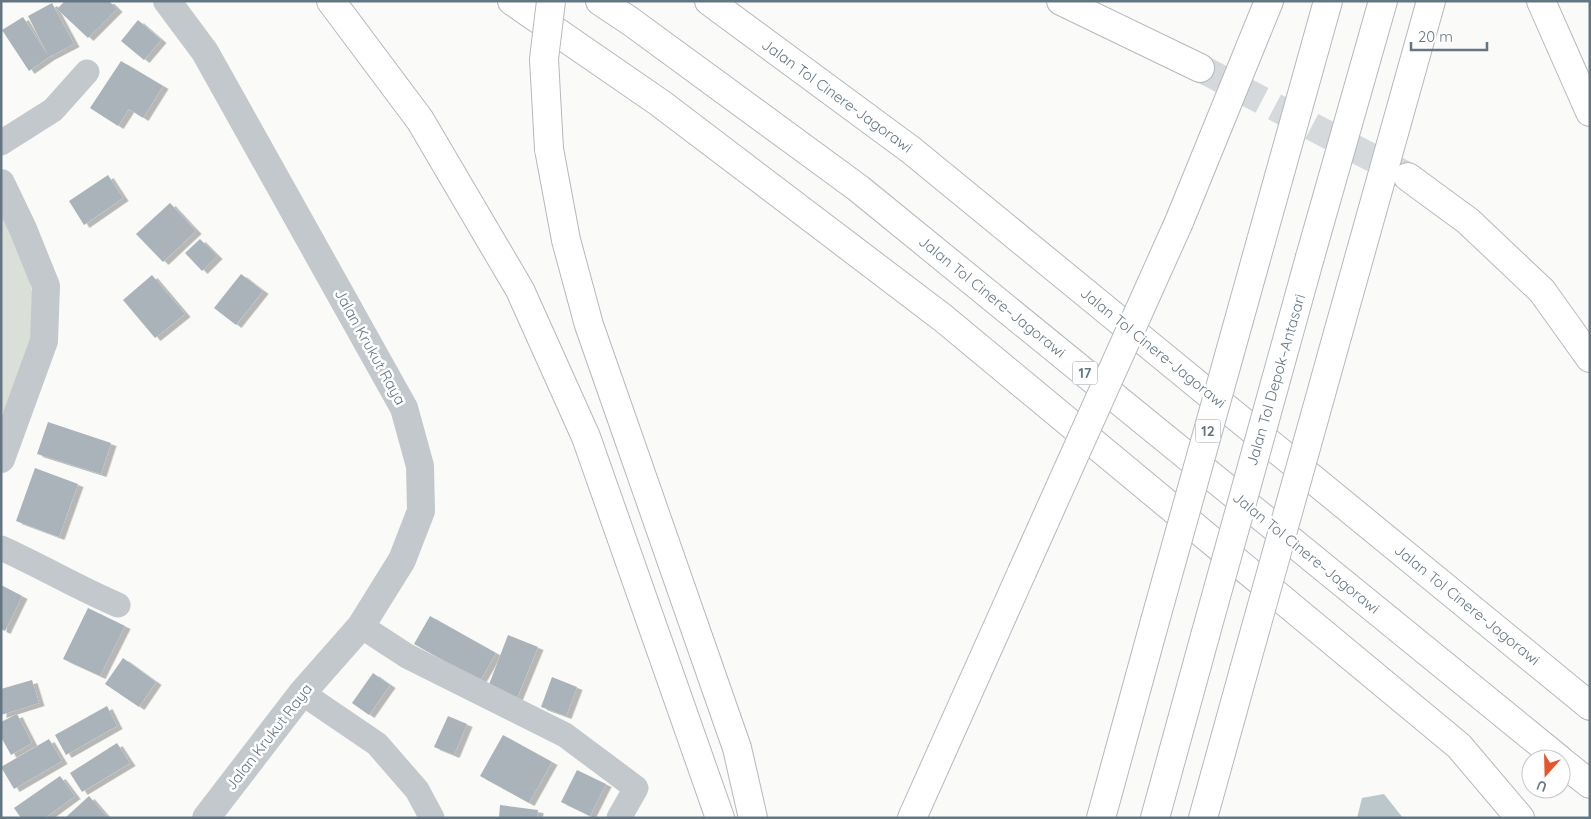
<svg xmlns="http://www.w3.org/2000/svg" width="1591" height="819" viewBox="0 0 1591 819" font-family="Quicksand,sans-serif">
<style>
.green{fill:#dadfd7}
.water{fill:#bbc7cb}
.building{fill:#aab3b9;filter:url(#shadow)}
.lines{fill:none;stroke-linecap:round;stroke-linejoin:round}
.motorway-tunnel{stroke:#d5d9db;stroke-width:28;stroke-dasharray:28 14;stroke-linecap:butt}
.motorway-casing{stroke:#b4b9bd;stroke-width:30}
.minor{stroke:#c3c8cc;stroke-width:25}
.tertiary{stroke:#c3c8cc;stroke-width:28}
.motorway{stroke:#fff;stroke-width:28}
.motorway-bridge-casing{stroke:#b4b9bd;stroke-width:30;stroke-linecap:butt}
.motorway-bridge{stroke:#fff;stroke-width:28}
.labels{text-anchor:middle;stroke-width:5;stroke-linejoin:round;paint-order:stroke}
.shield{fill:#fff;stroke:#939fa8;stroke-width:1}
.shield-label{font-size:14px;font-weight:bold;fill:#657683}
.street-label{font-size:15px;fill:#657683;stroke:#fff}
</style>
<defs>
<filter id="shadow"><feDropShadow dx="5.5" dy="3" stdDeviation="0" flood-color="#0004"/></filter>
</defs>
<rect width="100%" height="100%" fill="#fafaf8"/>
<path class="green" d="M1 207 24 261 35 302 34 340 6 413 1 411Z"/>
<path class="water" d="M1384 794 1403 818H1357L1362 798Z"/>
<g class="building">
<path d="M65 1H109L117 9 88 38 57 9Z"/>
<path d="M52 3 74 44 49 57 29 71 2 30 23 17 48 55 28 16Z"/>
<path d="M138 20 161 40 144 60 121 41Z"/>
<path d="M121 61 163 86 143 118 129 109 118 126 90 108Z"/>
<path d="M108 175 123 198 84 225 69 201Z"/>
<path d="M170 203 196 231 163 262 136 234Z"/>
<path d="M200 239 217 256 202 271 185 253Z"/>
<path d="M241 274 263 291 236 325 214 308Z"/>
<path d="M152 275 185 314 155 338 123 300Z"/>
<path d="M48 422 111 443 101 474 37 454Z"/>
<path d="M35 468 78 484 59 537 16 521Z"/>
<path d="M1 585 22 596 5 631 1 629Z"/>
<path d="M88 608 125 626 100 676 63 659Z"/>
<path d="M430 616 496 653 480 681 414 644Z"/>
<path d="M508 635 538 647 517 698 488 687Z"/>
<path d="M123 658 156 682 139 707 105 684Z"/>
<path d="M373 673 390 685 369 715 352 703Z"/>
<path d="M552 677 577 687 566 716 541 707Z"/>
<path d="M32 680 39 703 1 715V689Z"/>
<path d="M107 706 117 726 66 755 55 735Z"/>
<path d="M17 714 32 743 11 755 1 737V722Z"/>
<path d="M448 716 467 724 454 755 434 747Z"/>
<path d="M503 735 552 762 529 803 480 776Z"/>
<path d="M49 739 62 761 14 789 1 767Z"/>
<path d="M117 743 130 763 82 792 70 773Z"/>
<path d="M577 770 606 784 590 816 561 802Z"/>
<path d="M60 776 75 796 45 818H21L14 808Z"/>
<path d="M89 796 108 818H65Z"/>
<path d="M500 805 538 810 537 818H499Z"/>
</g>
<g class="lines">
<path class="motorway-tunnel" d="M1200 68 1405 175"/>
<defs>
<g id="motorway">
<path d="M331 1 420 120 520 290 586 437 720 818"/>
<path d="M512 1 660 103 943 318 1459 746 1520 818"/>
<path d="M600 1 630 21 858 188 1559 759"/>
<path d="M709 1 911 150 1590 706"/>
<path d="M1061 1 1200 68"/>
<path d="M1541 1 1590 112"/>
<path d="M549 149 566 240 589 325 737 748 753 818"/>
<path d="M1408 177 1468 221 1542 291 1590 358"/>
<path d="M1179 222 1269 1"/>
<path d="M1261 241 1328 1"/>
<path d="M1310 257 1383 1"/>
<path d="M1338 333 1431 1"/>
<path d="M1561 761 1590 784"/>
<path d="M912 818 1022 572"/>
<path d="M1101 818 1155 621"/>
<path d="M1155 818 1205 636"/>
<path d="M1203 818 1244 670"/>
</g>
</defs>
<use href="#motorway" class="motorway-casing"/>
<g class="minor">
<path d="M1 143 53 110 87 72"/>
<path d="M1 548C41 566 78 588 118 605"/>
<path d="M361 626 407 656 565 735 636 788 619 818"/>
<path d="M302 693 377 744 417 790 432 818"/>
</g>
<g class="tertiary">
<path d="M167 1 205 52 404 408 420 466 421 511 402 560 361 626 302 693 206 818"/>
<path d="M1 183 23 229 46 286 44 341 1 459"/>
</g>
<use href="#motorway" class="motorway"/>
<defs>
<g id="motorway-bridge">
<path d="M549 149 544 59 551 1"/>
<path d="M1022 572 1179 222"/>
<path d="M1155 621 1261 241"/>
<path d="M1205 636 1310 257"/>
<path d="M1244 670 1338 333"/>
</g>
</defs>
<use href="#motorway-bridge" class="motorway-bridge-casing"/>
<use href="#motorway-bridge" class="motorway-bridge"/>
</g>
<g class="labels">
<g class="shield">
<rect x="1072.5" y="361.5" width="25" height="23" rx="4"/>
<rect x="1195.5" y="419.5" width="25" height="23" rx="4"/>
</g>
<g class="shield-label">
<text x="1085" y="378">17</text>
<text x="1208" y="436">12</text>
</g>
<g class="street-label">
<text transform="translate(837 96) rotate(36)" y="5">Jalan Tol Cinere-Jagorawi</text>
<text transform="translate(992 297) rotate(39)" y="5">Jalan Tol Cinere–Jagorawi</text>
<text transform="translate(370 347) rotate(61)" y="5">Jalan Krukut Raya</text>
<text transform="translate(1153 348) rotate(39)" y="5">Jalan Tol Cinere-Jagorawi</text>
<text transform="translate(1276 380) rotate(-74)" y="5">Jalan Tol Depok–Antasari</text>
<text transform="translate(1306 553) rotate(39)" y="5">Jalan Tol Cinere–Jagorawi</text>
<text transform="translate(1467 605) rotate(39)" y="5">Jalan Tol Cinere-Jagorawi</text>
<text transform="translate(269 737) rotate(-52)" y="5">Jalan Krukut Raya</text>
</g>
</g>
<rect width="1591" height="819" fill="none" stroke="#657683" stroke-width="5"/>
<g transform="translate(1546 774) rotate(200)"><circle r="24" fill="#ffffff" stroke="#c1c8cd"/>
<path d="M0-4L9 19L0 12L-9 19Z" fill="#e4572e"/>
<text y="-8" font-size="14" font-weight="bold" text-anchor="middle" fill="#657683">U</text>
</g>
<path d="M1411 42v8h76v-8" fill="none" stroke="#657683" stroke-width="2.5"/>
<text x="1418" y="42" font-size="15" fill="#657683" stroke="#ffffff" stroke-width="4" paint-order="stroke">20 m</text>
</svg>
